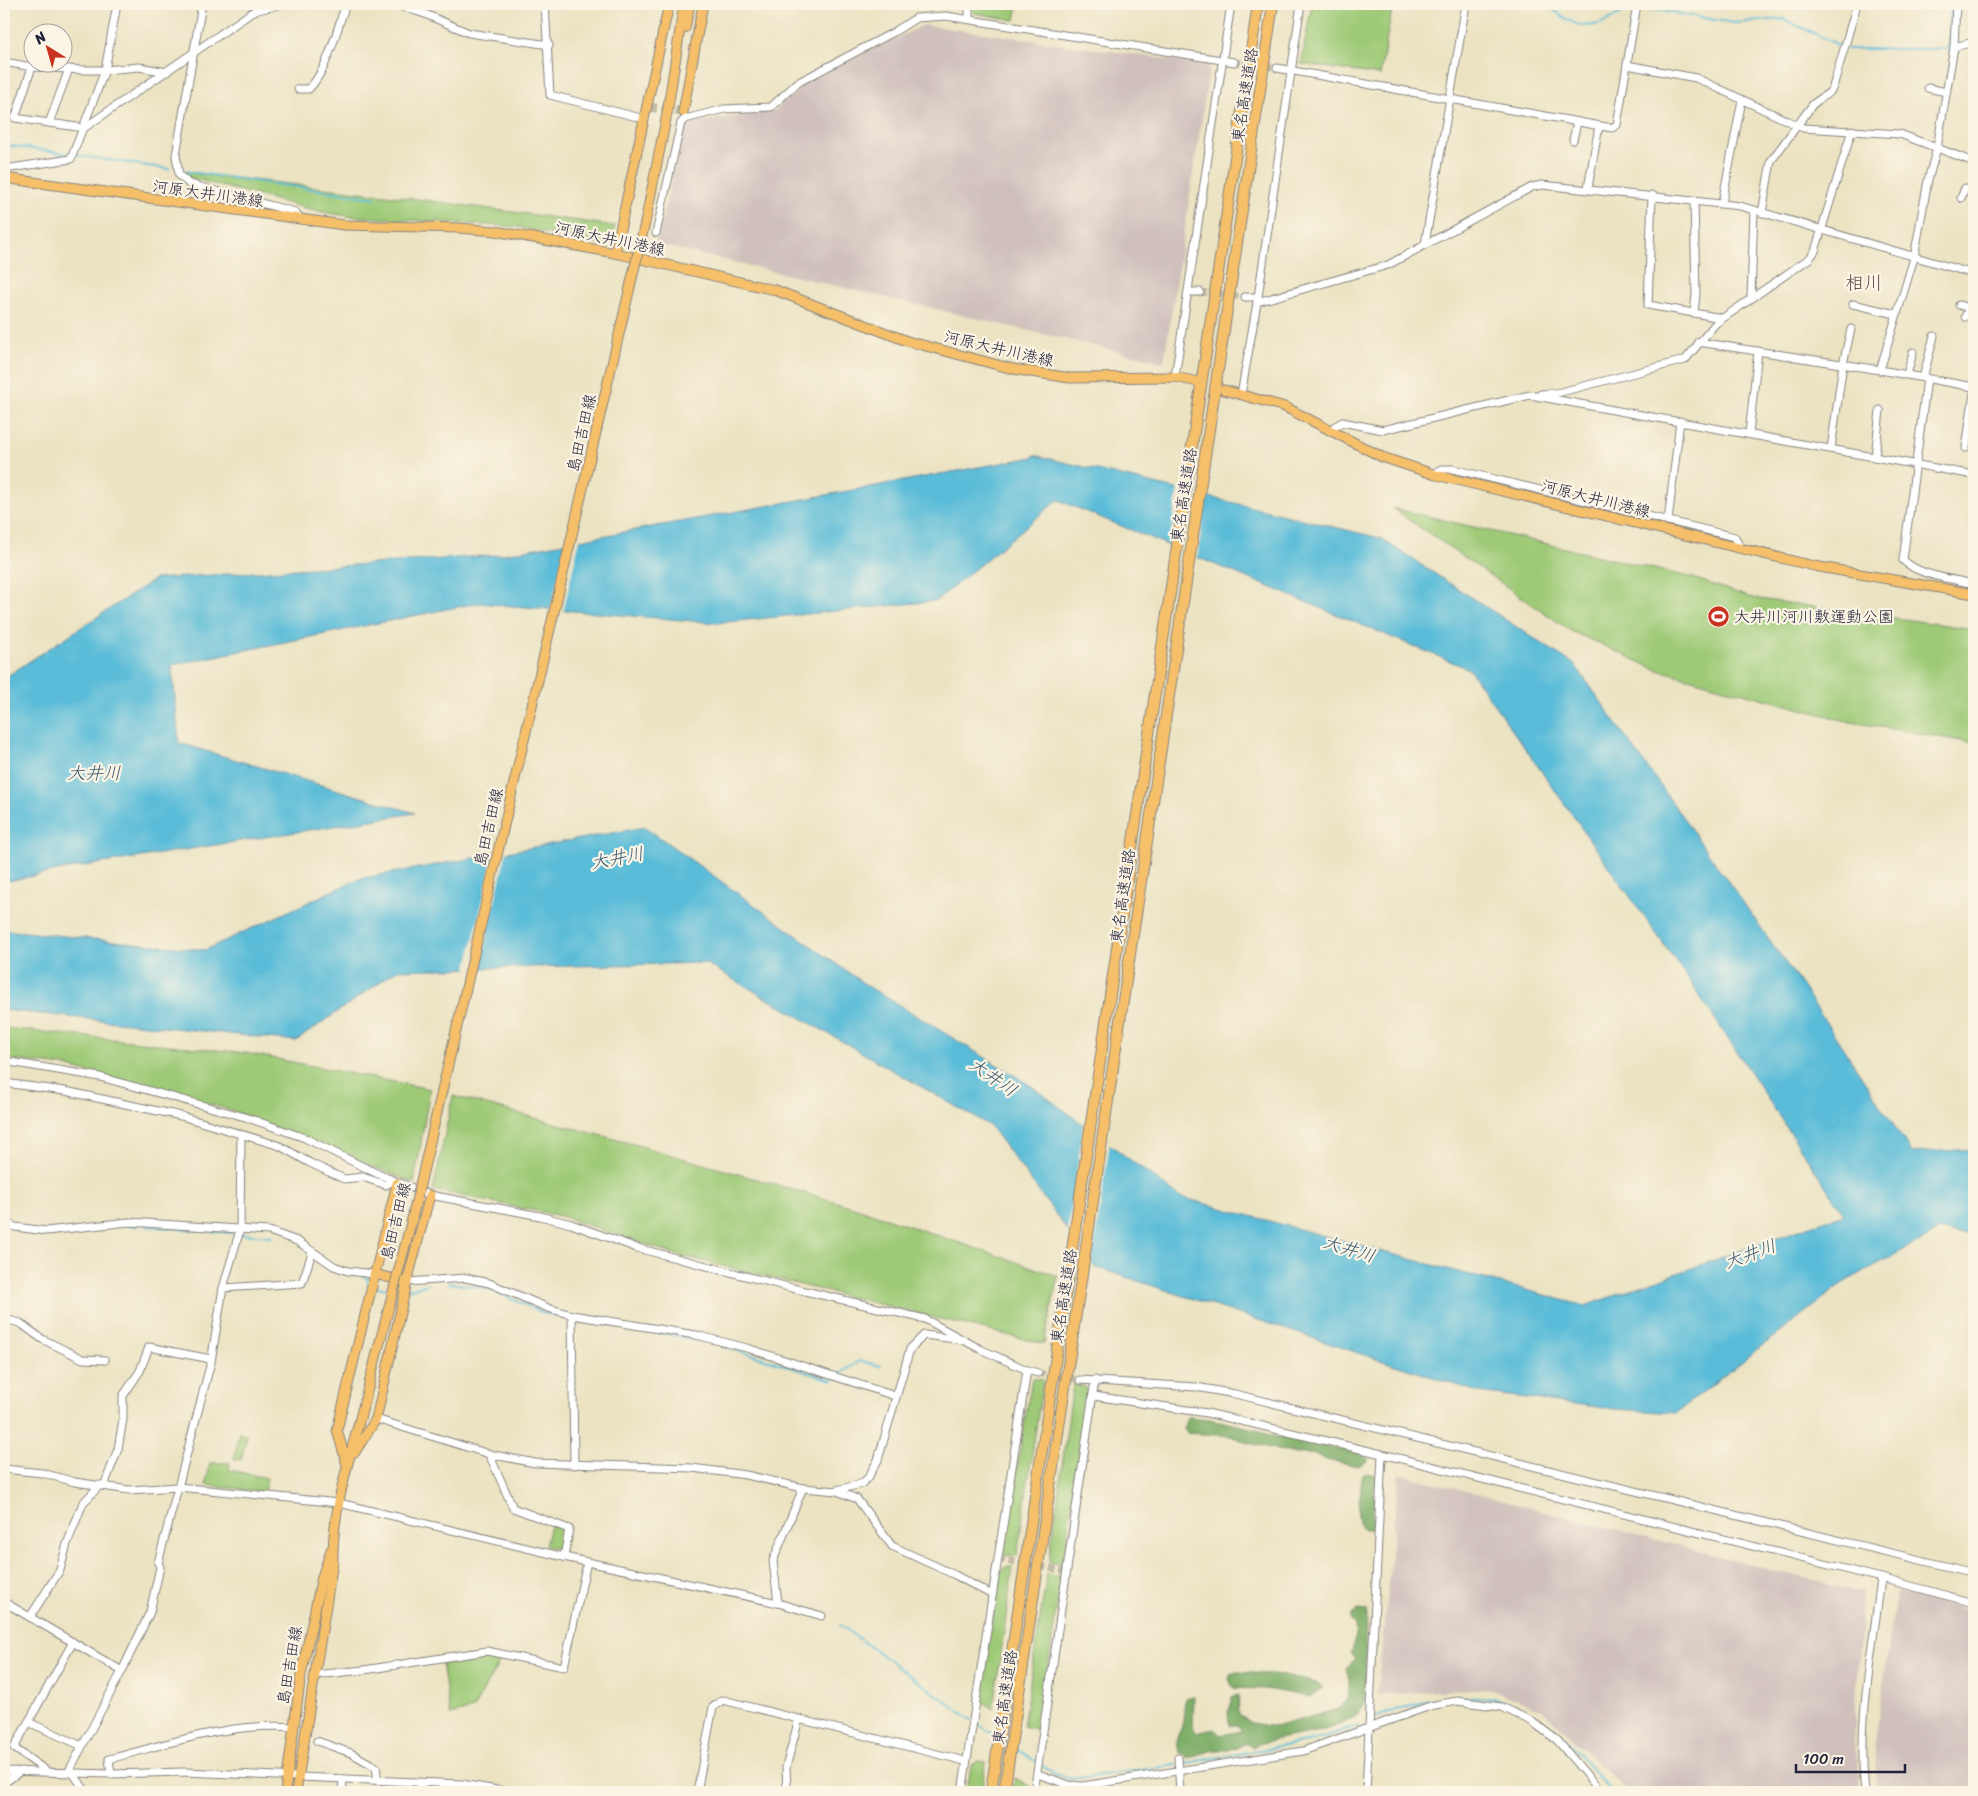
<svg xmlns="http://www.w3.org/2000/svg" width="1978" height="1796" viewBox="0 0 1978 1796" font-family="Sriracha,'Klee One',sans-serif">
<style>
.industrial{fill:#cfc0bb}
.green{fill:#9eca77;stroke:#607659}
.forest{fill:#7eae68;stroke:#506852}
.water{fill:#5abcd8;stroke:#3e6f8a}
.pier{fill:#ebe3c2}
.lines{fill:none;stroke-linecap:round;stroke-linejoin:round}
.stream{stroke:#5abcd8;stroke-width:2}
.minor-tunnel{stroke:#c3bca7;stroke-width:7;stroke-dasharray:7 3.5;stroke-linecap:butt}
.major-tunnel{stroke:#c3bca7;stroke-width:9;stroke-dasharray:9 4.5;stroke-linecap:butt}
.minor-casing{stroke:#86827e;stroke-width:9}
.major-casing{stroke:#86827e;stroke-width:11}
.highway-casing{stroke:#86827e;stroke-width:12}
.minor{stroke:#fff;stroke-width:7}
.major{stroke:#f6c06b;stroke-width:9}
.highway{stroke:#f6c06b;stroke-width:10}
.major-bridge-casing{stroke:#86827e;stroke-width:11;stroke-linecap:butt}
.major-bridge{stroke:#f6c06b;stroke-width:9}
.labels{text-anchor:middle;stroke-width:4.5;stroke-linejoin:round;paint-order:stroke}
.street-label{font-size:16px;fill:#22223b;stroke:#fcf5e5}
.poi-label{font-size:16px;fill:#22223b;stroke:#fcf5e5;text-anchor:start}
.water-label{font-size:18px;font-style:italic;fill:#365872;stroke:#fcf5e5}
.quarter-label{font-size:19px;fill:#614b4c;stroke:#fcf5e5}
</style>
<rect width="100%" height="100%" fill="#fcf5e5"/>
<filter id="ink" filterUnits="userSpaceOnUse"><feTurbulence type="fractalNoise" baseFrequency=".02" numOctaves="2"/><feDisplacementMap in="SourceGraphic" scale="10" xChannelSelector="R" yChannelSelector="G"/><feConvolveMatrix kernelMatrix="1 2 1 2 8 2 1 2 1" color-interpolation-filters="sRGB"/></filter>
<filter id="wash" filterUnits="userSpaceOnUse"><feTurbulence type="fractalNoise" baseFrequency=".0096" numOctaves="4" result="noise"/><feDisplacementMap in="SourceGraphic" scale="20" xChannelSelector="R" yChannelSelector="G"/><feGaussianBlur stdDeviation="1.12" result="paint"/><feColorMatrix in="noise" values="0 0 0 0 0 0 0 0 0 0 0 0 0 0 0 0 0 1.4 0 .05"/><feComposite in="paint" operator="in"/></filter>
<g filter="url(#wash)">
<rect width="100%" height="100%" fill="#ebe3c2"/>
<g class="industrial">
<path d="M924 25 1210 65 1164 362 655 244 686 124 777 110 792 88Z"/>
<path d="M1399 1474 1862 1593 1854 1743 1861 1792H1628L1541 1709 1487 1688 1377 1695Z"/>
<path d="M1896 1592 1974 1611V1792H1878L1874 1751Z"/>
</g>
<g class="green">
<path d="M973 4H1018L1015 20 973 13Z"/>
<path d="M1312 4H1393L1380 75 1301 64Z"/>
<path d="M184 172 402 197 615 226 610 243 602 245 518 227 347 216 321 212 187 177Z"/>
<path d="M1392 508 1693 578 1752 598 1974 629V743L1846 721 1655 669 1571 631Z"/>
<path d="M4 1028 246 1053 430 1089 414 1183 228 1109 64 1066 4 1059Z"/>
<path d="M453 1096 644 1147 850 1206 1058 1276 1044 1344 677 1255 561 1216 433 1190Z"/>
<path d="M1032 1378 1043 1380 1017 1556 1005 1555 1003 1551Z"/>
<path d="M1073 1384 1083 1385 1088 1391 1064 1560 1058 1563H1049Z"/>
<path d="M239 1432 247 1435 241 1460 234 1459Z"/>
<path d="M210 1463H230L229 1470 267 1478 264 1492 206 1485Z"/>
<path d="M550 1525 563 1528 567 1535 563 1550 545 1546Z"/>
<path d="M1005 1567H1013L993 1709 981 1701 998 1578Z"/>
<path d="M1047 1574 1061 1577 1039 1730 1023 1726Z"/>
<path d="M490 1656 501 1659 473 1709 450 1715 442 1663Z"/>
<path d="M978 1761 986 1762 981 1792H967L971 1765Z"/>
<path d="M1015 1778 1032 1788 1031 1792H1013Z"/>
</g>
<g class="forest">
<path d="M1188 1417 1210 1419 1260 1430C1275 1442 1305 1436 1320 1445L1361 1454 1369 1460 1359 1466 1326 1460 1315 1454H1296L1249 1443 1230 1436 1187 1433 1184 1430Z"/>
<path d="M1368 1473 1375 1475 1377 1482 1373 1491 1376 1501 1372 1513 1374 1524 1371 1529 1364 1530C1351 1517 1363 1497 1361 1479L1362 1475Z"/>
<path d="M1357 1610 1367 1611 1365 1703C1351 1737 1281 1732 1252 1747L1248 1743 1228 1750H1213L1188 1758 1179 1752 1177 1742 1183 1722 1185 1698 1194 1696 1193 1728 1197 1733C1207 1730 1213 1725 1220 1735L1243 1731 1238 1725H1229L1228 1711 1232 1697 1238 1695C1240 1703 1237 1709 1240 1716L1251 1723 1275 1727 1338 1709 1347 1699 1349 1693V1674L1347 1669 1355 1659 1350 1653 1356 1636 1355 1626 1351 1622V1615Z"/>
<path d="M1238 1672 1285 1675 1319 1684 1323 1688 1310 1697 1266 1689 1233 1688 1229 1679 1230 1674Z"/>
</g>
<path class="water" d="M1034 455 1380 538 1575 665 1802 986 1912 1153 1974 1149V1236L1940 1230 1843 1283 1676 1413 1614 1409 1478 1392 1095 1267 990 1126 705 963 397 970 296 1041 4 1010V930L205 950 358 879 645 827 866 985 1030 1085 1180 1197 1585 1306 1844 1214 1689 980 1469 669 1058 500 936 601 717 623 477 603 172 665 179 743 415 813 72 868 4 882V678L155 579 498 555 1034 457Z"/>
<g class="pier">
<path d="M1178 487 1207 494 1197 559 1169 548Z"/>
<path d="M580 538 563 612 550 611 567 540Z"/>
<path d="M507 850 479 970 466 971 494 852Z"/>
<path d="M1084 1122 1110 1142 1091 1267 1067 1234Z"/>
</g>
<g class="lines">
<g class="stream">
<path d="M1547 4C1583 36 1595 29 1633 6L1733 23 1783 19 1843 47"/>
<path d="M1847 49H1948L1951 4"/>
<path d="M4 145 70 154"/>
<path d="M75 155 169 169"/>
<path d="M183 171 375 198"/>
<path d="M128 1225 138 1226"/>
<path d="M146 1226 236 1233"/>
<path d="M22 1231 42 1234"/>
<path d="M240 1234 273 1236"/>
<path d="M312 1256 321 1261"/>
<path d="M362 1276 367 1277 368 1285"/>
<path d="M448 1283 487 1288 544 1313 570 1318"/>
<path d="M375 1287 390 1289"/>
<path d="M409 1289 429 1284"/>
<path d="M574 1319 708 1341"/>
<path d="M724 1346 832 1380 834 1378"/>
<path d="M838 1375 860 1361 881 1366"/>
<path d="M840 1625 972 1720"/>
<path d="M1377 1717C1441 1692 1501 1683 1557 1732 1578 1750 1594 1772 1611 1792"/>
<path d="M976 1723 995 1735"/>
<path d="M1013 1747 1037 1762"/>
<path d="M1181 1764 1312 1741 1359 1725"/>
<path d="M1041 1765 1055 1774 1071 1779 1177 1765"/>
</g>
</g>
</g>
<g filter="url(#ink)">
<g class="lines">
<g class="minor-tunnel">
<path d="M1234 62 1277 68"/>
<path d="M1200 292 1245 297"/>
<path d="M1038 1373 1080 1380"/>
<path d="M998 1559 1067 1571"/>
</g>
<path class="major-tunnel" d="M648 107 683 112"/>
<defs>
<g id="minor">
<path d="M202 4 176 155 179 175 189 184 295 212 302 220"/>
<path d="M394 4 425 14 469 33 549 45"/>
<path d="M545 4 550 95 645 119"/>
<path d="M969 4V19"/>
<path d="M1954 47 1974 42"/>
<path d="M4 62 32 67 84 70H105L139 67 167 72"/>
<path d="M1627 65 1696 78 1803 128 1900 134 1974 162"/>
<path d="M32 67 15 118 84 128 254 11 283 4"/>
<path d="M1277 68 1612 128 1617 125 1637 4"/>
<path d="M1928 88 1946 92"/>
<path d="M298 89H309C329 67 336 31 346 4"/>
<path d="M49 123 69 69"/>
<path d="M1573 140 1577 122"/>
<path d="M4 169 71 159 105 70 117 4"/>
<path d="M1588 188 1599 126"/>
<path d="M1652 195 1648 305 1722 318"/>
<path d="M1961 198 1965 188 1974 191"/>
<path d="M1722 203 1742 100"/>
<path d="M1762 213 1771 161 1813 104 1830 92 1833 87 1857 4"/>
<path d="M656 233 681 123 685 119 724 109 771 107 797 83 894 32 916 18 946 16 1234 62"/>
<path d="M1425 244 1466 4"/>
<path d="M1189 292H1200"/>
<path d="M1245 297H1258"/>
<path d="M1751 298 1754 210"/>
<path d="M1257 302 1388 265 1532 187 1542 185 1740 206 1974 274"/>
<path d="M1853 304 1896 314"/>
<path d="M1959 305 1969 308"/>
<path d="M1694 312 1696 295 1694 200"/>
<path d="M1965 317 1969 308 1974 309"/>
<path d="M1698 342 1880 370 1974 387"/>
<path d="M1880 370 1914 258 1928 180 1937 148 1954 47 1956 4"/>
<path d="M1907 375 1913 352"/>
<path d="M1175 377 1231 4"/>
<path d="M1923 378 1934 336"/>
<path d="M1927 379 1903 560C1919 576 1953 579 1974 584"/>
<path d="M1541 394 1557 393 1685 360 1716 323 1810 258 1815 251 1852 130"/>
<path d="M1241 395 1258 297 1301 4"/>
<path d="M1329 430 1342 422 1383 430 1530 395 1974 475"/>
<path d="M1749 434 1758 351"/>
<path d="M1966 448 1974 393"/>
<path d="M1831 449 1843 364 1851 329"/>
<path d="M1875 457 1880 410"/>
<path d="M1433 474 1441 469H1453L1735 537 1740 548"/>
<path d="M1668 521 1680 421"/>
<path d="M4 1061 100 1077 245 1117 305 1138 378 1174 430 1195 540 1216 571 1224 637 1248 792 1288 925 1319 980 1349 1027 1370 1038 1373"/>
<path d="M4 1083 65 1091 181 1116 280 1146 310 1163 344 1179 363 1177 386 1185 393 1181"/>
<path d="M4 1222 15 1227 46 1231 129 1222 269 1231 297 1241 334 1266 348 1271 374 1274"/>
<path d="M407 1282 466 1278 489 1283 548 1308 572 1315 696 1335 747 1348 895 1396"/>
<path d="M223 1288 240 1230 241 1135"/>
<path d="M572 1315 574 1465"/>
<path d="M4 1319 20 1323 42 1339 83 1359 105 1360"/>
<path d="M1080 1380 1196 1387 1235 1394 1974 1573"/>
<path d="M1094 1396 1207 1413 1382 1454 1881 1578C1873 1648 1857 1723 1865 1792"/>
<path d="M376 1419 489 1454 535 1463 692 1468 746 1475 803 1488 837 1491 857 1499 892 1546 955 1575 992 1595"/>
<path d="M489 1454 513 1508 569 1529 564 1557"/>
<path d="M4 1469 42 1473 75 1482 129 1490 178 1487 339 1503 564 1557 778 1603 822 1616"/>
<path d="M104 1486 118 1449 123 1419V1396L140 1371 149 1347 211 1359"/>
<path d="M837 1490 861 1484 868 1478 878 1460 910 1349 924 1335 963 1340"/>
<path d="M1881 1578 1974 1603"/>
<path d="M4 1602 122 1671 68 1773"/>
<path d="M778 1603 773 1561 803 1488"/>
<path d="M30 1617 60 1570 67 1544 83 1503 100 1485"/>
<path d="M122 1671 150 1612 160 1567 158 1563 211 1362 223 1288 302 1283 312 1253"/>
<path d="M314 1675 364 1670 487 1651 564 1667 587 1562"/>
<path d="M28 1722 82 1746"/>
<path d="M317 1741 351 1753 376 1767 378 1781"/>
<path d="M1178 1758 1180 1792"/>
<path d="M4 1771 111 1774 184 1772 462 1784 509 1792"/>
<path d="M48 1772 14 1748 73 1642"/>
<path d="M73 1773 86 1792"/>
<path d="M111 1774 109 1759C172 1743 229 1722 294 1727"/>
<path d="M1038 1774 1069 1785 1083 1786 1303 1751 1430 1706 1457 1701 1502 1707 1531 1721 1557 1740 1601 1792"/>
<path d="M4 1783 21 1771"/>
<path d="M420 1783V1792"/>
<path d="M342 1792 343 1780"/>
<path d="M697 1792 713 1707 723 1700 965 1761"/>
<path d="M787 1792 786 1767 799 1719"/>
<path d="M962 1792 1027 1370"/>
<path d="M1034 1792 1095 1380"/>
<path d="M1366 1792 1382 1454"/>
</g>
<g id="major">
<path d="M685 28 690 4"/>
<path d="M683 112 703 4"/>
<path d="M4 178 344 225 459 228 495 231 615 253 775 290 907 341 1013 369 1070 378 1175 377 1198 382"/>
<path d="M645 223 667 114 684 4"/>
<path d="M615 253 669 4"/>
<path d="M1224 390 1285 407 1382 457 1436 475 1814 566 1974 594"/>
<path d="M374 1274 407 1282"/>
<path d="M355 1452 376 1419 407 1282 430 1195"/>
<path d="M347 1465 337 1430 397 1183"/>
<path d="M285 1792 301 1675 322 1577 331 1550"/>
<path d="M296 1792 333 1562C332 1516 346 1470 358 1426"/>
</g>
<g id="highway">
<path d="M991 1792 1258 4"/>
<path d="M1004 1792 1273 4"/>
</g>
</defs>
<use href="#minor" class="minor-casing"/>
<use href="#major" class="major-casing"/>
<use href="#highway" class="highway-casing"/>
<use href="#minor" class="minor"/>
<use href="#major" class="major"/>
<use href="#highway" class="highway"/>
<defs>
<path id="major-bridge" d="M358 1426 412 1219 645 223"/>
</defs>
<use href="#major-bridge" class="major-bridge-casing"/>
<use href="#major-bridge" class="major-bridge"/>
</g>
</g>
<defs>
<symbol id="stadium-disc" viewBox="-11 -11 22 22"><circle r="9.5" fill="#c8321e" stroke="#fcf5e5"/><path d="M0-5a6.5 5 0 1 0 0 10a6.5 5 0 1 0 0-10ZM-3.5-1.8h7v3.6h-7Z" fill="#fff"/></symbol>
</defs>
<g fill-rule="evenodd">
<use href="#stadium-disc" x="1706" y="604" width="25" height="25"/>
</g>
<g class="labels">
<g class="street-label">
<text transform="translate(1244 95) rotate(-81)" y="6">東名高速道路</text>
<text transform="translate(208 193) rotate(8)" y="6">河原大井川港線</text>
<text transform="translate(610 238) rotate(12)" y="6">河原大井川港線</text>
<text transform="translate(999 348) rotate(13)" y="6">河原大井川港線</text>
<text transform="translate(581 433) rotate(-77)" y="6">島田吉田線</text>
<text transform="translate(1183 495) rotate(-81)" y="6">東名高速道路</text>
<text transform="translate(1596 498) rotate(14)" y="6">河原大井川港線</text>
<text transform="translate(488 827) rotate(-77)" y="6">島田吉田線</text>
<text transform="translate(1122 896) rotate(-82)" y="6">東名高速道路</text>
<text transform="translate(395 1221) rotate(-76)" y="6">島田吉田線</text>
<text transform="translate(1063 1296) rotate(-81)" y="6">東名高速道路</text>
<text transform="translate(289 1665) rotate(-80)" y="6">島田吉田線</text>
<text transform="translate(1004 1697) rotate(-82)" y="6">東名高速道路</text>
</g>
<g class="poi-label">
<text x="1734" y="622">大井川河川敷運動公園</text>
</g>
<g class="water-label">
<text x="94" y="779">大井川</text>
<text transform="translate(617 858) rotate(-11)" y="6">大井川</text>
<text transform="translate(993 1077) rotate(35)" y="6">大井川</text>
<text transform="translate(1349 1249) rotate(17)" y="6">大井川</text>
<text transform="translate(1750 1254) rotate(-20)" y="6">大井川</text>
</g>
<g class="quarter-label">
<text x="1864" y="289">相川</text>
</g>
</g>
<rect width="1978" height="1796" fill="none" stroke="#fcf5e5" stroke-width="20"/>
<g transform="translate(48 48) rotate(323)"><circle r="24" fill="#fcf5e5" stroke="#a5a1a1"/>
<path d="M0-4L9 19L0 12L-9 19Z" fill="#c8321e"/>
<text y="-8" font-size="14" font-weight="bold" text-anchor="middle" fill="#22223b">N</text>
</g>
<path d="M1796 1764v8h109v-8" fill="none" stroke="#22223b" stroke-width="2.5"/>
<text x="1803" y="1764" font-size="15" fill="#22223b" stroke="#fcf5e5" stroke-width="4" paint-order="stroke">100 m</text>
</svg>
